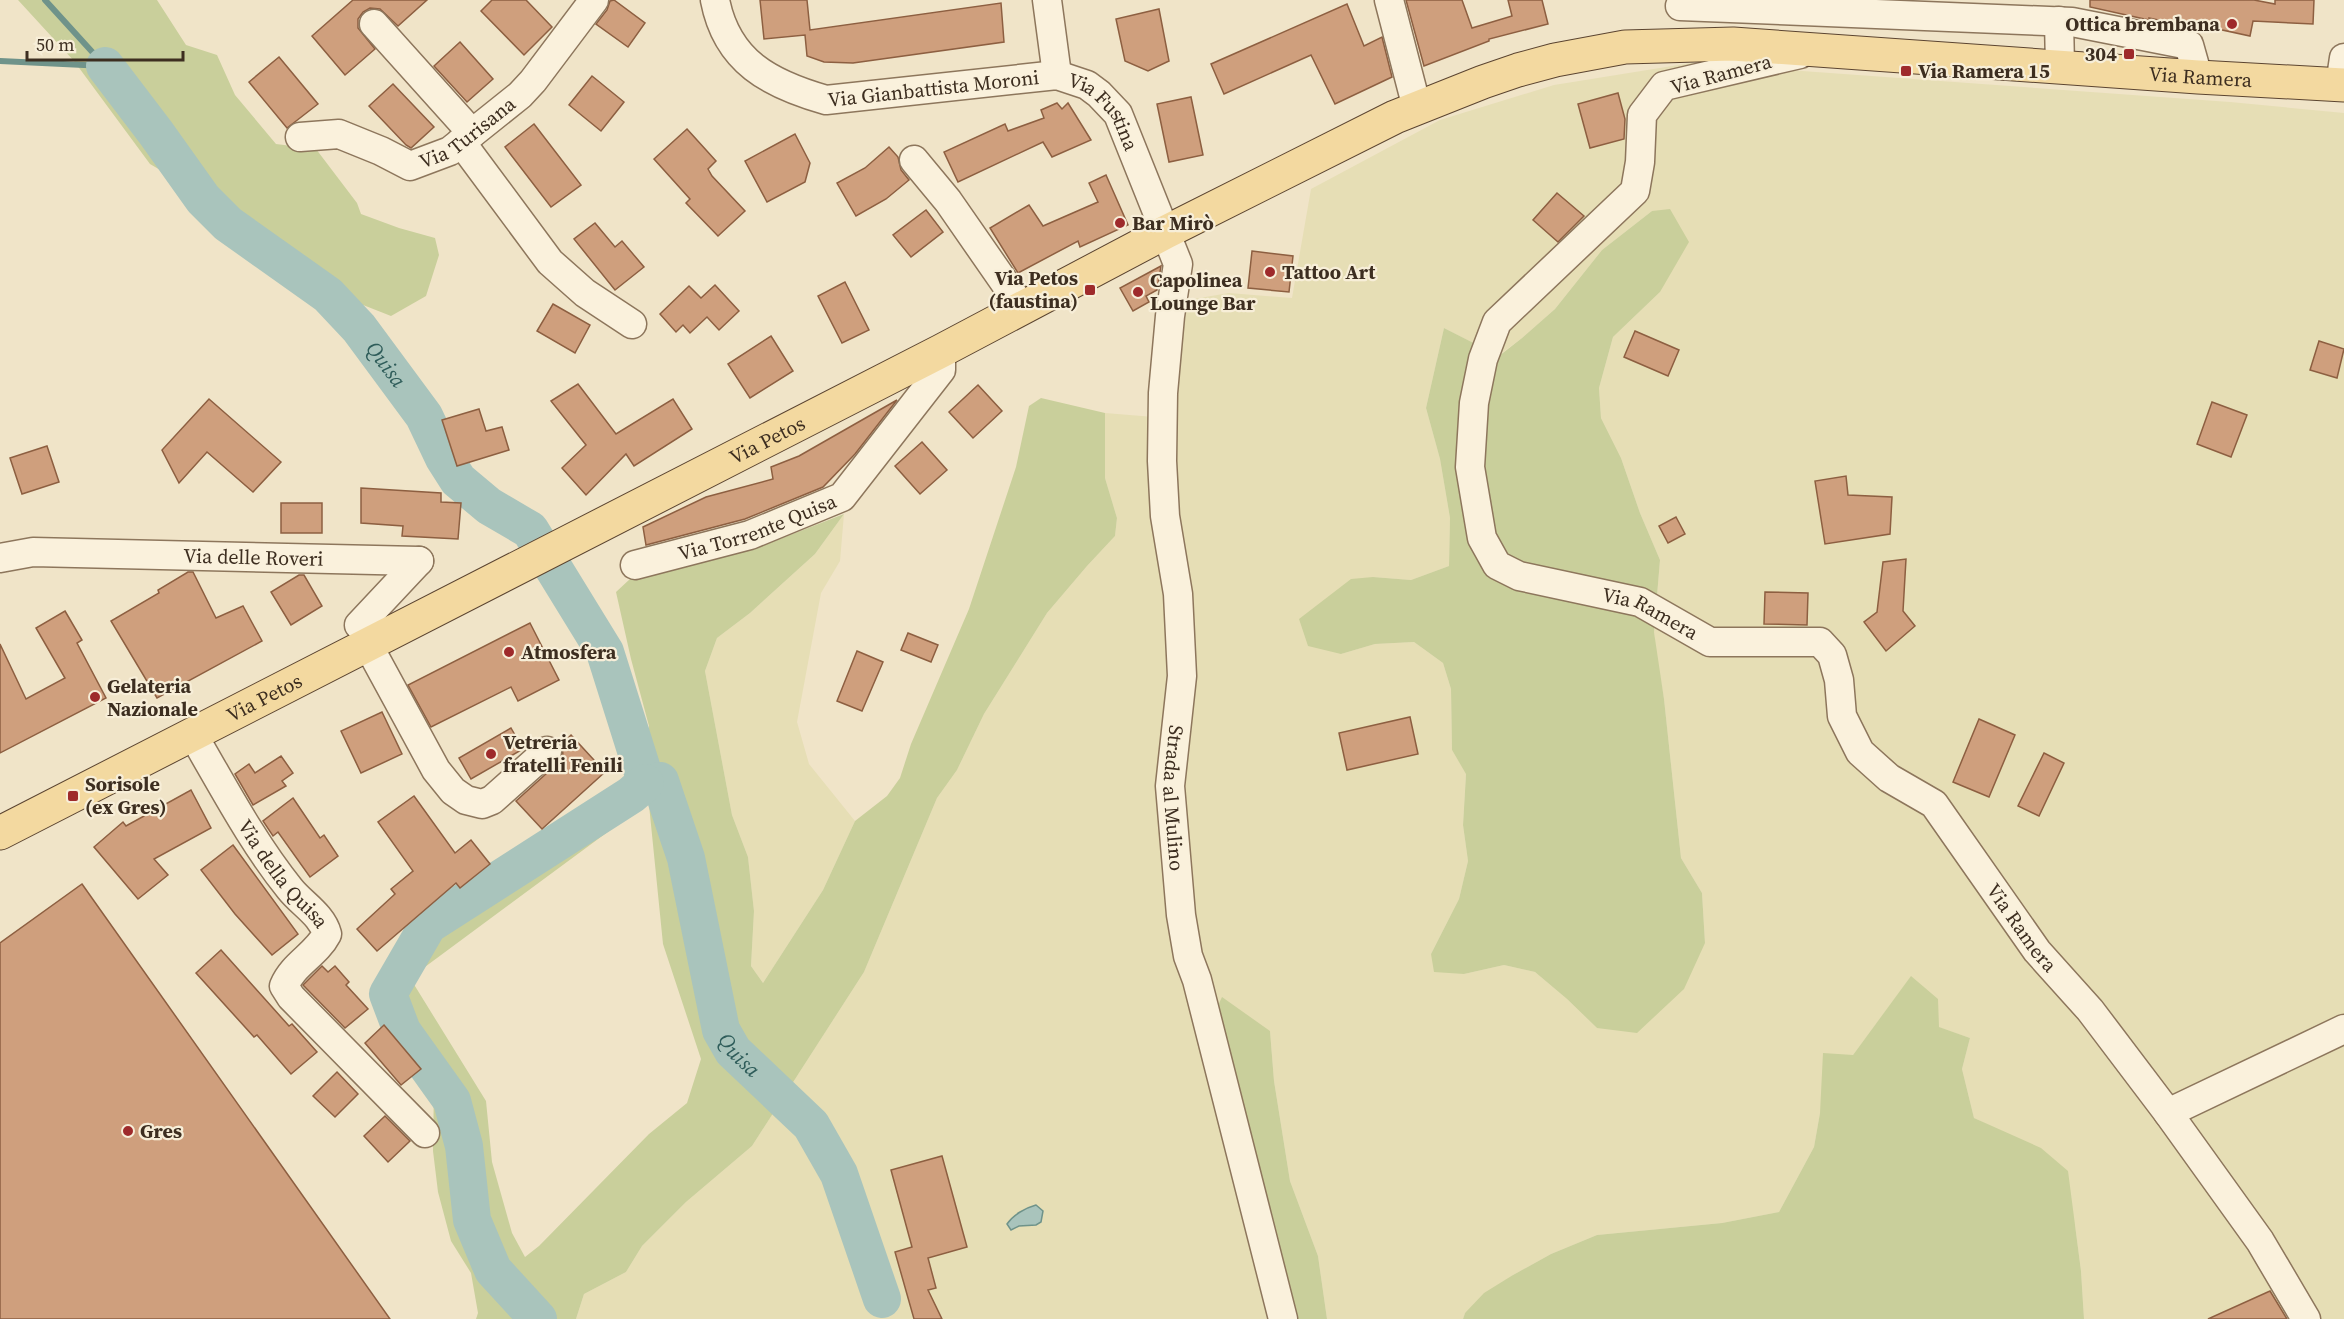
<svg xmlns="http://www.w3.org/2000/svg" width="2344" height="1319" viewBox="0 0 2344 1319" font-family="'Source Serif 4',serif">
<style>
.farmland{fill:#e6deb5;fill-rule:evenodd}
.green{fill:#c9cf9b;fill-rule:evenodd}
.water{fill:#a9c4bc;stroke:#6f938a;stroke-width:1.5}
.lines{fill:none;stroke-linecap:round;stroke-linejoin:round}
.stream{stroke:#6f938a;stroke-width:6}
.river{stroke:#a9c4bc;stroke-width:38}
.building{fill:#cf9f7d;stroke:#8d5f41;stroke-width:1.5}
.minor-casing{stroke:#8d765c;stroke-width:31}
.major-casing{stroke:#5b4430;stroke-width:35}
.minor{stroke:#faf1dc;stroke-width:28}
.major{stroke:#f3d9a0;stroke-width:33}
.poi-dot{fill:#9e2a2b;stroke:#f7eed8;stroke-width:2}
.labels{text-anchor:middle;stroke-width:4.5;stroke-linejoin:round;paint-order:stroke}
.poi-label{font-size:20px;font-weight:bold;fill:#3d2e20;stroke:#f7eed8;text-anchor:start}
.street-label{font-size:20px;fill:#3d2e20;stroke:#f7eed8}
.water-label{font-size:21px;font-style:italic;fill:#2f5d5a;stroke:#f7eed8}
</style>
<rect width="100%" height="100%" fill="#f0e4c8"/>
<g class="farmland">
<path d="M1691 63 2230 102 2344 113V1319H2084L2081 1271 2075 1225 2002 1132 1974 1118 1962 1069 1970 1038 1938 1027 1911 977 1853 1055 1820 1113 1814 1147 1779 1212 1722 1223 1597 1235 1551 1254 1513 1275 1465 1313 1463 1319H1327L1318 1256 1290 1181 1274 1081 1270 1031 1272 1319H576L584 1294 626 1272 642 1246 686 1202 752 1146 864 972 937 798 957 770 984 714 1047 613 1087 566 1115 536 1117 518 1105 478V413L1154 417 1182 301 1229 293 1292 298 1311 189 1440 120 1554 85ZM1652 211 1660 292 1613 337 1599 388 1601 418 1621 458 1640 513 1660 560 1654 632 1656 653 1664 699 1681 858 1702 893 1705 943 1597 1028 1567 999 1535 972 1504 965 1464 974 1431 954 1459 899 1468 861 1463 825 1466 773 1452 750 1451 689 1443 663 1414 642 1375 644 1341 654 1373 577 1411 580 1449 566 1450 518 1440 459 1426 408 1444 328 1498 356 1522 338 1555 309 1602 250Z"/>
<path d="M844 514 840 561 821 593 797 722 809 764 855 821 823 890 763 983 751 966 754 911 748 857 732 815 705 671 717 638 750 613 815 554Z"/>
</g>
<g class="green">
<path d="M18 0H157L186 45 217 55 235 95 276 144 316 149 357 203 361 214 399 228 435 238 439 255 426 296 391 316 320 288 262 230 150 164 74 61Z"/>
<path d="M1670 209 1689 242 1660 292 1613 337 1599 388 1601 418 1621 458 1640 513 1660 560 1654 632 1664 699 1681 858 1702 893 1705 943 1684 989 1637 1033 1597 1028 1567 999 1535 972 1504 965 1464 974 1434 972 1431 954 1459 899 1468 861 1463 825 1466 774 1452 750 1451 689 1443 663 1414 642 1375 644 1341 654 1308 646 1299 619 1351 579 1373 577 1411 580 1449 566 1450 518 1440 459 1426 408 1444 328 1499 356 1522 338 1555 309 1602 250 1652 211Z"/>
<path d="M1041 398 1105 413V478L1117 518 1115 536 1087 566 1047 613 984 714 957 770 937 798 864 972 752 1146 686 1202 642 1246 626 1272 584 1294 576 1319H476L478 1313 471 1273 451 1241 438 1192 433 1151 434 1083 386 1007 381 969 442 910 630 792 637 780 649 726 631 659 616 592 630 579 658 566 752 550 844 514 815 554 750 613 717 638 705 671 732 815 748 857 754 911 751 966 763 983 823 890 855 821 887 796 900 778 911 744 969 609 1016 467 1029 406ZM648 795 663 944 701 1059 687 1103 649 1134 539 1246 525 1257 512 1233 492 1162 486 1101 410 978 613 828Z"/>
<path d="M1911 976 1938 999 1939 1027 1970 1038 1962 1069 1974 1118 2041 1148 2068 1171 2081 1271 2084 1319H1463L1465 1313 1484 1293 1513 1275 1551 1254 1597 1235 1722 1223 1779 1212 1814 1147 1820 1113 1823 1053 1853 1055Z"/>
<path d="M1222 997 1270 1031 1274 1081 1290 1181 1318 1256 1327 1319H1272L1250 1248 1219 1123 1208 1027Z"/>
</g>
<path class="water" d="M1036 1205 1043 1211 1041 1222 1036 1225 1019 1226 1011 1230 1007 1224C1013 1215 1025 1208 1036 1205Z"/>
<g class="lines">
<g class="stream">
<path d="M45 0 105 66"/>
<path d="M0 61 105 66"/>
</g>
<g class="river">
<path id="s1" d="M105 66 156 133 203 199 228 224 328 295 359 328 424 416 444 458 458 480 489 506 530 530 605 652 646 782"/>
<path id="s2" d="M660 781 686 858 721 1030 733 1051 811 1125 839 1174 882 1299"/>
<path d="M538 1319 493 1270 472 1220 464 1146 452 1101 402 1031 388 994 428 925 631 795 645 783"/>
</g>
</g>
<g class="building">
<path d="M353 0H427L398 26 380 9 370 8 363 12 358 19V28L375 49 345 75 312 36Z"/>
<path d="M492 0H526L552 27 524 55 481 11Z"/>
<path d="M614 0 645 23 628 47 596 24 607 10 610 1Z"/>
<path d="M760 0H807L810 30 1001 3 1004 42 853 63 824 62 807 56 805 35 764 39Z"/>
<path d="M1406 0H1462L1472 28 1512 16 1508 0H1542L1548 24 1489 39V41L1424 66Z"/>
<path d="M2090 0H2254L2275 4V0H2314L2313 24 2253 21 2250 36 2199 25 2198 29 2149 18V20L2090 7Z"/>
<path d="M1347 4 1364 46 1382 37 1392 77 1335 104 1311 55 1224 94 1211 64Z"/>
<path d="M1159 9 1169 61 1148 71 1125 61 1116 19Z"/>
<path d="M460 42 493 79 467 102 434 66Z"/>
<path d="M279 57 318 104 287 128 249 82Z"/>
<path d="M592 76 624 102 601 131 569 105Z"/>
<path d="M393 84 434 127 411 148 406 145 369 106Z"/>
<path d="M1618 93 1625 119 1624 139 1590 148 1578 104Z"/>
<path d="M1191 97 1203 155 1169 162 1157 104Z"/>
<path d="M1057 103 1062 109 1068 103 1091 140 1052 157 1043 142 958 182 944 152 1005 124 1008 131 1044 118 1041 110Z"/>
<path d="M534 124 581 185 551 207 505 147Z"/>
<path d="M687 129 716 161 708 169 712 176 745 211 718 236 686 203 690 199 654 159Z"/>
<path d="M795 134 810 163 805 182 767 202 745 161Z"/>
<path d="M889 147 898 157 901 170 909 180 886 199 856 216 837 183 865 168Z"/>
<path d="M1106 175 1128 225 1080 247 1078 241 1018 273 990 228 1029 205 1043 226 1098 202 1089 183Z"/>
<path d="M1557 193 1584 216 1558 242 1533 220Z"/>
<path d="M926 210 943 232 911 257 893 235Z"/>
<path d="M595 223 615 247 622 241 644 267 615 290 574 239Z"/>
<path d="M1252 251 1293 256 1289 292 1248 288Z"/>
<path d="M1161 266 1157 290 1146 296 1149 302 1133 311 1120 288Z"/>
<path d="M845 282 869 330 842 343 818 296Z"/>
<path d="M715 285 739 311 719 330 707 317 690 333 683 325 676 332 660 314 689 286 701 298Z"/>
<path d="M553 304 590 325 575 353 537 331Z"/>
<path d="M1635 331 1679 350 1668 376 1624 357Z"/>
<path d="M771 336 793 371 750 398 728 364Z"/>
<path d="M2319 341 2344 349 2337 378 2310 370Z"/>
<path d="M578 384 616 434 673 399 692 429 634 466 626 454 586 495 562 468 586 445 551 401Z"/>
<path d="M978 385 1002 411 973 438 949 412Z"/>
<path d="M209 399 281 462 253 492 207 452 179 483 162 450Z"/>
<path d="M897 400 855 454 823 487 745 519 646 545 643 527 706 497 773 479 771 467 799 456Z"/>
<path d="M2212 402 2247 415 2231 457 2197 444Z"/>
<path d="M479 409 486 431 502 427 509 450 457 466 442 420Z"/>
<path d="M922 442 947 470 920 494 895 466Z"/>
<path d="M47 446 59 482 22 494 10 458Z"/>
<path d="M1846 476 1848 495 1892 497 1890 534 1825 544 1815 481Z"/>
<path d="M361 488 441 493V502L461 503 458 539 402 536 403 526 361 523Z"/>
<rect x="281" y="503" width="41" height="30"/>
<path d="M1676 517 1685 534 1668 543 1659 526Z"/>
<path d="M1906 559 1903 611 1915 626 1886 651 1864 622 1877 612 1883 562Z"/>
<path d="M188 572H193L216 618 243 606 262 641 157 698 111 621 159 593 158 590Z"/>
<path d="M299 575H304L322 606 291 625 271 592Z"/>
<path d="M1765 592 1808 593 1807 625 1764 624Z"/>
<path d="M65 611 82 640 77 643 106 698 0 753V644L26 699 65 678 36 628Z"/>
<path d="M530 623 559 680 518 701 511 687 431 727 408 685Z"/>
<path d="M908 633 938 645 931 662 901 650Z"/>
<path d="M857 651 883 662 862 711 837 701Z"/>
<path d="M382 712 402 754 361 773 341 731Z"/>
<path d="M1410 717 1418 754 1347 770 1339 733Z"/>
<path d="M1979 719 2015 735 1989 797 1953 782Z"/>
<path d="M511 728 523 749 471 779 459 758Z"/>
<path d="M571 735 605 772 542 829 516 801 558 763 563 756 562 744Z"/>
<path d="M2044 753 2064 763 2039 816 2018 806Z"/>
<path d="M281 756 293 773 282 781 286 786 253 805 235 774 249 764 255 773Z"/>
<path d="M191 790 211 828 154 859 168 875 138 899 94 847 123 822 126 826Z"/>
<path d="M414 796 455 853 471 840 490 864 460 888 456 883 377 951 357 929 395 894 391 889 413 871 378 822Z"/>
<path d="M293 798 320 838 324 835 338 856 310 877 278 832 273 836 263 821Z"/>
<path d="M233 845 298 934 272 955 235 914 201 870Z"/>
<path d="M82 884 390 1319H0V943Z"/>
<path d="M221 950 289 1026 292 1024 317 1052 291 1074 257 1035 254 1037 196 973Z"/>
<path d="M322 966 328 972 335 966 349 982 346 985 368 1009 345 1028 303 985Z"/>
<path d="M384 1025 421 1069 401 1085 365 1043Z"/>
<path d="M337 1072 358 1094 335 1117 313 1096Z"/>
<path d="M385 1116 410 1141 388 1162 364 1136Z"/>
<path d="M942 1156 967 1247 928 1258 936 1288 928 1290 942 1319H914L895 1252 912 1247 891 1170Z"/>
<path d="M2270 1291 2287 1319H2208Z"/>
</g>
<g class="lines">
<defs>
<g id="minor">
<path id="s3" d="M715 0C727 62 770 84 826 100L1057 75 1087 85 1099 94 1118 114 1178 264 1170 316 1163 393 1162 461 1165 516 1178 594 1182 676 1170 786 1181 915 1188 956 1197 980 1283 1319"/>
<path d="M1047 0 1057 75"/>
<path d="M1389 0 1417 108"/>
<path d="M1680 6 2072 22 2189 45 2198 77"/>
<path d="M2059 21 2060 66"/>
<path d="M374 24 472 133"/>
<path id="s4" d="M1800 54 1664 86 1642 115 1640 162 1635 191 1497 322 1483 359 1474 403 1470 467 1482 538 1497 565 1519 576 1640 602 1710 642H1820L1832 655 1839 680 1842 716 1860 752 1889 778 1934 804 2037 951 2090 1010 2168 1113 2260 1241 2306 1319"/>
<path d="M2340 85 2344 58"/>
<path id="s5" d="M300 137 339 134 381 151 410 166 450 151 520 95 533 81 594 0"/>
<path d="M461 142 550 262 585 293 632 324"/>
<path d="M914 160 948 201 1023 309"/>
<path id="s6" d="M0 558 33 552 419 561"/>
<path id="s7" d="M635 565 750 535 842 497 941 370V351"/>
<path d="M359 625 419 561"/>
<path d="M368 645 436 770 453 791 466 800 482 804 492 800 547 751"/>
<path id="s8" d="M193 735C223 786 252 842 290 889 302 904 322 915 327 934 316 955 293 964 284 986L291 997 425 1133"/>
<path d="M2168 1113 2344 1029"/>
</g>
<g id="major">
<path id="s9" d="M0 833 941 351 1166 232 1395 117 1483 82 1518 70 1555 60 1625 47 1733 44 2198 77 2344 85"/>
</g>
</defs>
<use href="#minor" class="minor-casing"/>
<use href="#major" class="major-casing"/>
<use href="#minor" class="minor"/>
<use href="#major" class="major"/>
</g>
<g class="poi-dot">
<circle cx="2232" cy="24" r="6"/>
<rect x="2123" y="48" width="12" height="12" rx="3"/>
<rect x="1900" y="65" width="12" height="12" rx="3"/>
<circle cx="1120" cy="223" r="6"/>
<circle cx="1270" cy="272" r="6"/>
<rect x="1084" y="284" width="12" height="12" rx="3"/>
<circle cx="1138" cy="292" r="6"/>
<circle cx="509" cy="652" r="6"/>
<circle cx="95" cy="697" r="6"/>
<circle cx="491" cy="754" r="6"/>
<rect x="67" y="790" width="12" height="12" rx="3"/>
<circle cx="128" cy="1131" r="6"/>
</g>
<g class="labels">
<g class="poi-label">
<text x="2220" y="31" text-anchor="end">Ottica brembana</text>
<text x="2117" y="61" text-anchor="end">304</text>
<text x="1918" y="78">Via Ramera 15</text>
<text x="1132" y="230">Bar Mirò</text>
<text x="1282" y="279">Tattoo Art</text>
<text x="1078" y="285" text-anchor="end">Via Petos<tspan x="1078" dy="23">(faustina)</tspan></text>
<text x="1150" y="287">Capolinea<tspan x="1150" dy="23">Lounge Bar</tspan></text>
<text x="521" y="659">Atmosfera</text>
<text x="107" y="693">Gelateria<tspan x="107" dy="23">Nazionale</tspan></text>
<text x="503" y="749">Vetreria<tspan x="503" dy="23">fratelli Fenili</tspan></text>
<text x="85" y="791">Sorisole<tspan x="85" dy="23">(ex Gres)</tspan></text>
<text x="140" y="1138">Gres</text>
</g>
<g class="street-label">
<text transform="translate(1721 74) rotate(-15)" y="7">Via Ramera</text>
<text dy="7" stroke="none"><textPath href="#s9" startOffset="2386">Via Ramera</textPath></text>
<text dy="7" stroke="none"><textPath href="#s3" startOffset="267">Via Gianbattista Moroni</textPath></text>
<text dy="7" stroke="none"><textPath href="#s3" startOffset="454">Via Fustina</textPath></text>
<text dy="7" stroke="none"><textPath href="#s5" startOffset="184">Via Turisana</textPath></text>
<text dy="7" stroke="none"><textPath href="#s9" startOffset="862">Via Petos</textPath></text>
<text dy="7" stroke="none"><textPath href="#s7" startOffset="128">Via Torrente Quisa</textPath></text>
<text dy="7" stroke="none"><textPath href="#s6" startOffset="254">Via delle Roveri</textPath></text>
<text dy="7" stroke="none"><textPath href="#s4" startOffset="856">Via Ramera</textPath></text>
<text dy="7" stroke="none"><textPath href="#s9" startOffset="297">Via Petos</textPath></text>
<text dy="7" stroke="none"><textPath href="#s3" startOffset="1164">Strada al Mulino</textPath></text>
<text dy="7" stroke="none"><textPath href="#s8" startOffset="166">Via della Quisa</textPath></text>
<text dy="7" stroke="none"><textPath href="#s4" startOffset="1396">Via Ramera</textPath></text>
</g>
<g class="water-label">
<text dy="7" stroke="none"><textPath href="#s1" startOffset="414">Quisa</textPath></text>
<text dy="7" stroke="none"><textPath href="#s2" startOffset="288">Quisa</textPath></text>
</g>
</g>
<path d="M27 51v9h156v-9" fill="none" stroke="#3d2e20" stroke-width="3"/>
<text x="36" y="51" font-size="18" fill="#3d2e20" stroke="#f7eed8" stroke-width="4.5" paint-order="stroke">50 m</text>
</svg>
